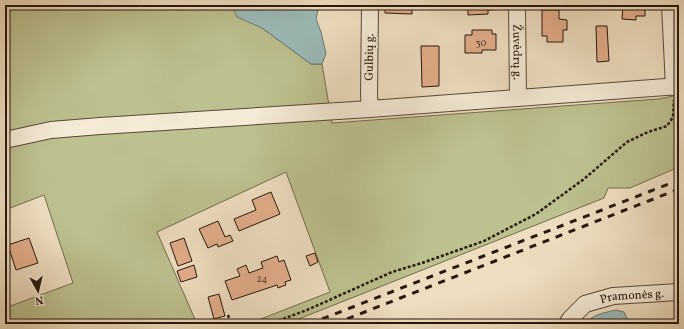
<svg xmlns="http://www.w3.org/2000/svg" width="684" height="329" viewBox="0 0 684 329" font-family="Vollkorn,serif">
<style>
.green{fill:#bdc08f;stroke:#726c4c}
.water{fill:#9bbbb9;stroke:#6c7973}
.building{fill:#e3ae8b;stroke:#26170a}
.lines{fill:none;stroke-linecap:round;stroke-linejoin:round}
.street-casing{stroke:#584938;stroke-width:18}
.path{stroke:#26170a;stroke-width:2.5;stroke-dasharray:3 2;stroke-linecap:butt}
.street{stroke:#f4ead6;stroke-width:16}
.rail{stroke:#26170a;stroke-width:3;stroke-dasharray:7 7;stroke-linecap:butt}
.labels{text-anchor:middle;stroke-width:3.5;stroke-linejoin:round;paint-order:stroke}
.number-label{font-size:10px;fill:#553d2a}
.street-label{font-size:12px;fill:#26170a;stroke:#f4ead6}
</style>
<rect width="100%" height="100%" fill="#eedec0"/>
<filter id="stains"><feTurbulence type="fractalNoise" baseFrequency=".005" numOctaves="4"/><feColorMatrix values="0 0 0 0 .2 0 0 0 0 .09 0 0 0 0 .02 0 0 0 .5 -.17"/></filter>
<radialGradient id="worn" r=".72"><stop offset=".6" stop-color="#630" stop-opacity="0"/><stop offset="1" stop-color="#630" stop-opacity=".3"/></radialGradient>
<path class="green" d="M5 5H232V7L253 23 262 28 311 64H322L332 123 658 99 679 95V167L630 188H608L604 198 286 324H248L330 292 286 172 157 232 197 324H5V308L73 283 44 195 5 210Z"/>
<g class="water">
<path d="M232 5H319L316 19 321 32 326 54 322 64H311L262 28 237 17Z"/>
<path d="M616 310 624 312 628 320 627 324H585C593 314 604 313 616 310Z"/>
</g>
<g class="building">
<path d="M385 5H412V14L385 13Z"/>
<path d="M468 5H503V9L488 10V14L468 15Z"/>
<path d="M623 5H645V16H636V20L622 19Z"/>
<path d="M542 10H559V19L567 20V30H563V42H547V36H542Z"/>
<path d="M596 26H607L609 61 597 62Z"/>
<path d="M472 30H492V34H496V50H482V53H465V35H472Z"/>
<path d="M421 46H439V86L422 87Z"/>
<path d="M271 192 280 214 239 231 234 219 256 210 252 200Z"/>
<path d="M218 221 225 237 230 235 233 241 218 247 217 244 208 248 199 229Z"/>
<path d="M29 238 38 263 16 270 8 245Z"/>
<path d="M184 238 192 261 178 266 170 243Z"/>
<path d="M315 253 318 262 310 266 306 256Z"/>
<path d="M277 256 279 262 284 260 291 280 285 282 286 285 278 288 277 285 232 300 225 281 240 276 237 269 246 265 249 273 263 268 261 262Z"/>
<path d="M194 265 197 277 181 282 177 271Z"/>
<path d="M219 294 225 316 214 319 208 297Z"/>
</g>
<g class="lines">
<defs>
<g id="street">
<path d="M370 5 369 95 370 109"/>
<path id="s1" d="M517 5 518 98"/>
<path d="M670 5 674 87"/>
<path d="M5 140 51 130 100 126 370 109 679 86"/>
<path id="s2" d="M567 324 570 319 585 304 613 296 679 292"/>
</g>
</defs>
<use href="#street" class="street-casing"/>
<g class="path">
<path d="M228 315 231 324"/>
<path d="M269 324 307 310 392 272 422 263 484 241 536 214 584 179 627 142 648 132 667 126 673 117 674 100"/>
</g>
<use href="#street" class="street"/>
<g class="rail">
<path d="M309 324 679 180"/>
<path d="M334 324 679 189"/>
</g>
</g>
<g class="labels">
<g class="number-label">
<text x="481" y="46">30</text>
<text x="262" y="282">24</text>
</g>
<g class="street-label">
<text dy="4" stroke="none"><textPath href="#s1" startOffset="47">Žuvėdrų g.</textPath></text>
<text transform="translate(369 57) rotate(-89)" y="4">Gulbių g.</text>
<text dy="4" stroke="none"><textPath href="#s2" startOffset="75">Pramonės g.</textPath></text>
</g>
</g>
<rect width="684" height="329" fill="none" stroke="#eedec0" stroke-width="20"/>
<rect x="6" y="6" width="672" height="317" fill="none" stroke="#26170a" stroke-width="2"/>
<rect x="10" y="10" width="664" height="309" fill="none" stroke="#26170a"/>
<g transform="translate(38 291) rotate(172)" stroke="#f4ead6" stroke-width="3" paint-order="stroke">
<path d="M0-3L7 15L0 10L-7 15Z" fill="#26170a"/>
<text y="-6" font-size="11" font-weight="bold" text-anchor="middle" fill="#26170a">N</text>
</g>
<rect width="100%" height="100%" filter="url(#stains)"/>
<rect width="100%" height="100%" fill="url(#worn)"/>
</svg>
